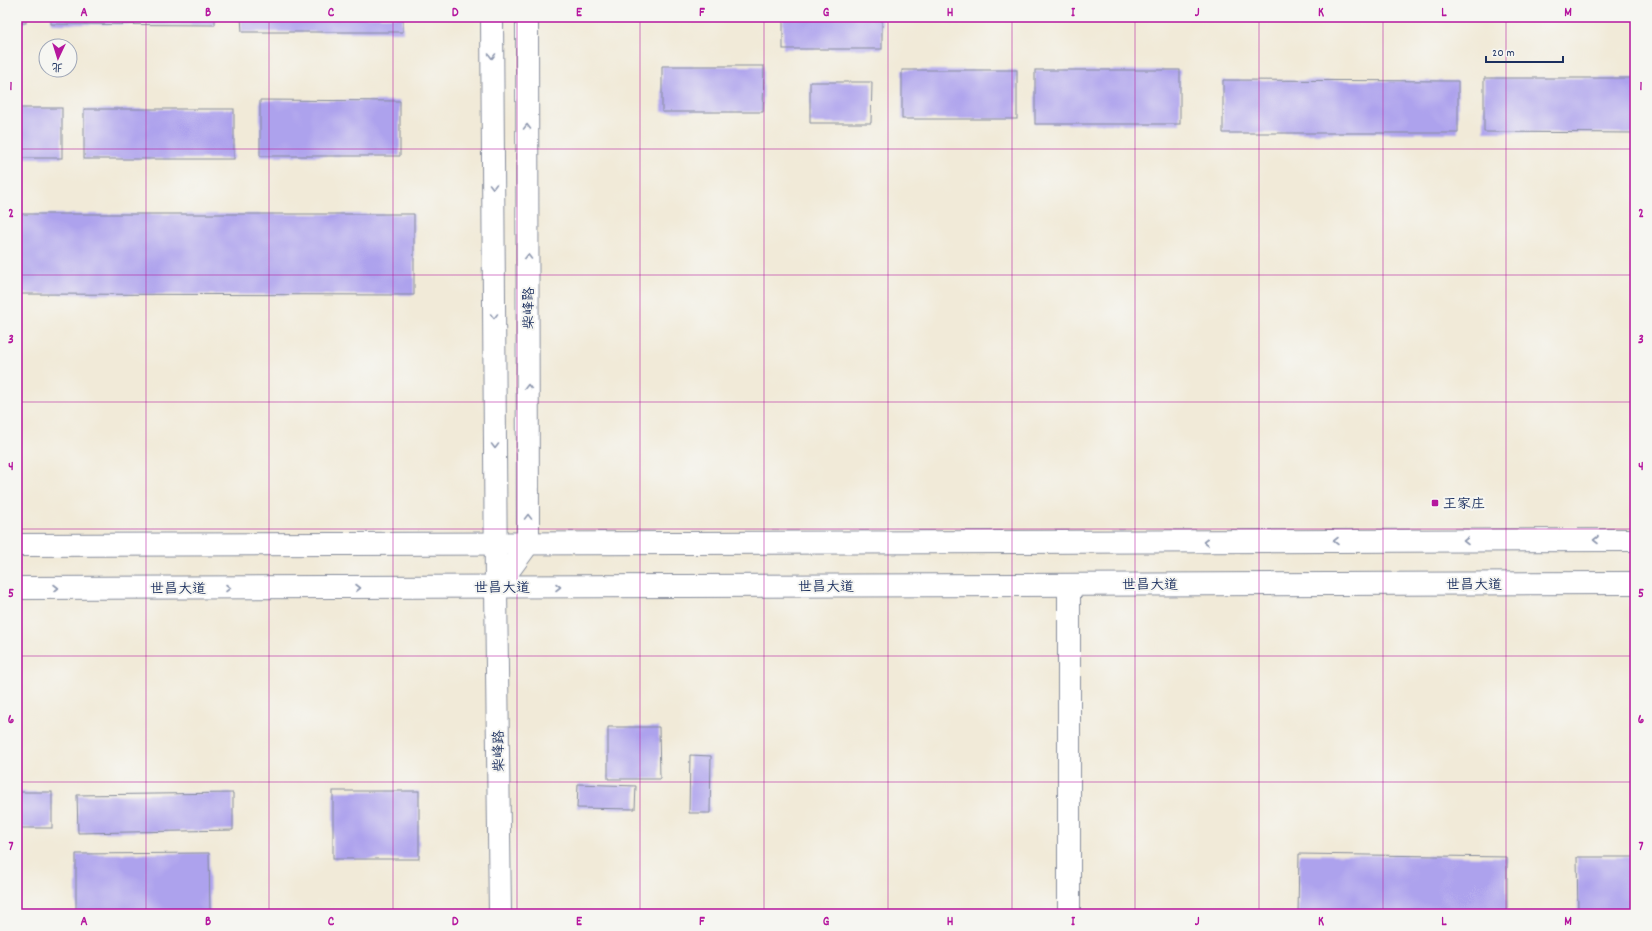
<svg xmlns="http://www.w3.org/2000/svg" width="1652" height="931" viewBox="0 0 1652 931" font-family="Dekko,'LXGW WenKai TC',sans-serif">
<style>
.building{fill:#ada2ed}
.lines{fill:none;stroke-linecap:round;stroke-linejoin:round}
.street-casing{stroke:#868c9b;stroke-width:24}
.secondary-casing{stroke:#868c9b;stroke-width:24}
.primary-casing{stroke:#868c9b;stroke-width:24}
.street{stroke:#fff;stroke-width:22}
.secondary{stroke:#fff;stroke-width:22}
.primary{stroke:#fff;stroke-width:22}
.oneway{stroke:#8d97ae}
.grid{fill:none;stroke:#b5179e;stroke-width:1;stroke-opacity:0.55}
.poi-dot{fill:#b5179e;stroke:#f6f6f2;stroke-width:1.5}
.labels{text-anchor:middle;stroke-width:4;stroke-linejoin:round;paint-order:stroke}
.street-label{font-size:14px;fill:#1b2f5e;stroke:#f6f6f2}
.poi-label{font-size:14px;fill:#1b2f5e;stroke:#f6f6f2;text-anchor:start}
.neatline{fill:none;stroke:#b5179e;stroke-width:1.5}
.grid-label{font-size:13px;text-anchor:middle;font-weight:bold;fill:#b5179e}
</style>
<rect width="100%" height="100%" fill="#f6f6f2"/>
<filter id="ink" filterUnits="userSpaceOnUse"><feTurbulence type="fractalNoise" baseFrequency=".025" numOctaves="2"/><feDisplacementMap in="SourceGraphic" scale="8" xChannelSelector="R" yChannelSelector="G"/><feConvolveMatrix kernelMatrix="1 2 1 2 8 2 1 2 1" color-interpolation-filters="sRGB"/></filter>
<filter id="wash" filterUnits="userSpaceOnUse"><feTurbulence type="fractalNoise" baseFrequency=".012" numOctaves="4" result="noise"/><feDisplacementMap in="SourceGraphic" scale="16" xChannelSelector="R" yChannelSelector="G"/><feGaussianBlur stdDeviation="0.9" result="paint"/><feColorMatrix in="noise" values="0 0 0 0 0 0 0 0 0 0 0 0 0 0 0 0 0 1.4 0 .05"/><feComposite in="paint" operator="in"/></filter>
<g filter="url(#wash)">
<rect width="100%" height="100%" fill="#f1ead8"/>
<g id="blocks">
<g class="building">
<rect x="17" y="17" width="9" height="6"/>
<path d="M51 17H215V25L51 24Z"/>
<path d="M241 17H403V32H242Z"/>
<rect x="783" y="17" width="99" height="32"/>
<path d="M662 66H764L763 112H662Z"/>
<rect x="902" y="70" width="115" height="49"/>
<rect x="1035" y="70" width="145" height="54"/>
<path d="M1484 78H1635V133L1484 132Z"/>
<path d="M1223 80 1458 81V133H1223Z"/>
<path d="M810 82H872L871 123H810Z"/>
<path d="M260 100 400 101V156H260Z"/>
<rect x="17" y="108" width="45" height="50"/>
<rect x="84" y="109" width="150" height="50"/>
<path d="M17 214H414V295L17 294Z"/>
<path d="M608 727H659L660 779H608Z"/>
<path d="M690 755 711 756 710 813H689Z"/>
<path d="M578 784 636 786 635 809 577 808Z"/>
<rect x="333" y="791" width="86" height="68"/>
<rect x="17" y="792" width="35" height="36"/>
<path d="M233 793V830L78 833 77 795Z"/>
<path d="M209 853 210 914H76V854Z"/>
<path d="M1299 854 1507 857V914H1298Z"/>
<path d="M1577 857H1635V914H1578Z"/>
</g>
</g>
</g>
<g filter="url(#ink)">
<use href="#blocks" fill-opacity="0" stroke="#868c9b" stroke-width="1"/>
<g class="lines">
<defs>
<g id="street">
<path d="M1069 585V914"/>
<path d="M496 588 500 914"/>
</g>
<g id="secondary">
<path d="M492 17 496 588"/>
<path d="M496 588 528 544 527 17"/>
</g>
<g id="primary">
<path d="M17 545 1635 540"/>
<path d="M17 588 1635 583"/>
</g>
</defs>
<use href="#street" class="street-casing"/>
<use href="#secondary" class="secondary-casing"/>
<use href="#primary" class="primary-casing"/>
<use href="#street" class="street"/>
<use href="#secondary" class="secondary"/>
<use href="#primary" class="primary"/>
</g>
<defs><path id="oneway-chevron" d="M-2-3.5L2.5 0L-2 3.5" fill="none" stroke-width="1.6" stroke-linecap="round" stroke-linejoin="round"/></defs>
<g class="oneway">
<use href="#oneway-chevron" transform="translate(492 56) rotate(90)"/>
<use href="#oneway-chevron" transform="translate(527 127) rotate(-90)"/>
<use href="#oneway-chevron" transform="translate(493 186) rotate(90)"/>
<use href="#oneway-chevron" transform="translate(528 257) rotate(-90)"/>
<use href="#oneway-chevron" transform="translate(494 316) rotate(90)"/>
<use href="#oneway-chevron" transform="translate(528 387) rotate(-90)"/>
<use href="#oneway-chevron" transform="translate(495 446) rotate(90)"/>
<use href="#oneway-chevron" transform="translate(528 517) rotate(-90)"/>
<use href="#oneway-chevron" transform="translate(1596 540) rotate(180)"/>
<use href="#oneway-chevron" transform="translate(1336 541) rotate(180)"/>
<use href="#oneway-chevron" transform="translate(1466 541) rotate(180)"/>
<use href="#oneway-chevron" transform="translate(1206 542) rotate(180)"/>
<use href="#oneway-chevron" transform="translate(558 587)"/>
<use href="#oneway-chevron" transform="translate(56 588)"/>
<use href="#oneway-chevron" transform="translate(228 588)"/>
<use href="#oneway-chevron" transform="translate(358 588)"/>
</g>
</g>
<path class="grid" d="M146 17V914M269 17V914M393 17V914M517 17V914M640 17V914M764 17V914M888 17V914M1012 17V914M1135 17V914M1259 17V914M1383 17V914M1506 17V914M17 149H1635M17 275H1635M17 402H1635M17 529H1635M17 656H1635M17 782H1635"/>
<rect class="poi-dot" x="1431" y="499" width="8" height="8" rx="2"/>
<g class="labels">
<g class="street-label">
<text transform="translate(528 308) rotate(-90)" y="5">柴峰路</text>
<text x="1150" y="589">世昌大道</text>
<text x="1474" y="589">世昌大道</text>
<text x="826" y="591">世昌大道</text>
<text x="502" y="592">世昌大道</text>
<text x="178" y="593">世昌大道</text>
<text transform="translate(498 751) rotate(-91)" y="5">柴峰路</text>
</g>
<g class="poi-label">
<text x="1443" y="508">王家庄</text>
</g>
</g>
<rect width="1652" height="931" fill="none" stroke="#f6f6f2" stroke-width="44"/>
<g transform="translate(58 58) rotate(184)"><circle r="19" fill="#f6f6f2" stroke="#9ea6b7"/>
<path d="M0-3L7 15L0 10L-7 15Z" fill="#b5179e"/>
<text y="-6" font-size="11" font-weight="bold" text-anchor="middle" fill="#1b2f5e">北</text>
</g>
<path d="M1486 56v6h77v-6" fill="none" stroke="#1b2f5e" stroke-width="2"/>
<text x="1492" y="56" font-size="12" fill="#1b2f5e" stroke="#f6f6f2" stroke-width="3" paint-order="stroke">20 m</text>
<rect x="22" y="22" width="1608" height="887" class="neatline"/>
<g class="grid-label">
<text x="84" y="16">A</text>
<text x="208" y="16">B</text>
<text x="331" y="16">C</text>
<text x="455" y="16">D</text>
<text x="579" y="16">E</text>
<text x="702" y="16">F</text>
<text x="826" y="16">G</text>
<text x="950" y="16">H</text>
<text x="1073" y="16">I</text>
<text x="1197" y="16">J</text>
<text x="1321" y="16">K</text>
<text x="1444" y="16">L</text>
<text x="1568" y="16">M</text>
<text x="11" y="90">1</text>
<text x="1641" y="90">1</text>
<text x="11" y="217">2</text>
<text x="1641" y="217">2</text>
<text x="11" y="343">3</text>
<text x="1641" y="343">3</text>
<text x="11" y="470">4</text>
<text x="1641" y="470">4</text>
<text x="11" y="597">5</text>
<text x="1641" y="597">5</text>
<text x="11" y="723">6</text>
<text x="1641" y="723">6</text>
<text x="11" y="850">7</text>
<text x="1641" y="850">7</text>
<text x="84" y="925">A</text>
<text x="208" y="925">B</text>
<text x="331" y="925">C</text>
<text x="455" y="925">D</text>
<text x="579" y="925">E</text>
<text x="702" y="925">F</text>
<text x="826" y="925">G</text>
<text x="950" y="925">H</text>
<text x="1073" y="925">I</text>
<text x="1197" y="925">J</text>
<text x="1321" y="925">K</text>
<text x="1444" y="925">L</text>
<text x="1568" y="925">M</text>
</g>
</svg>
